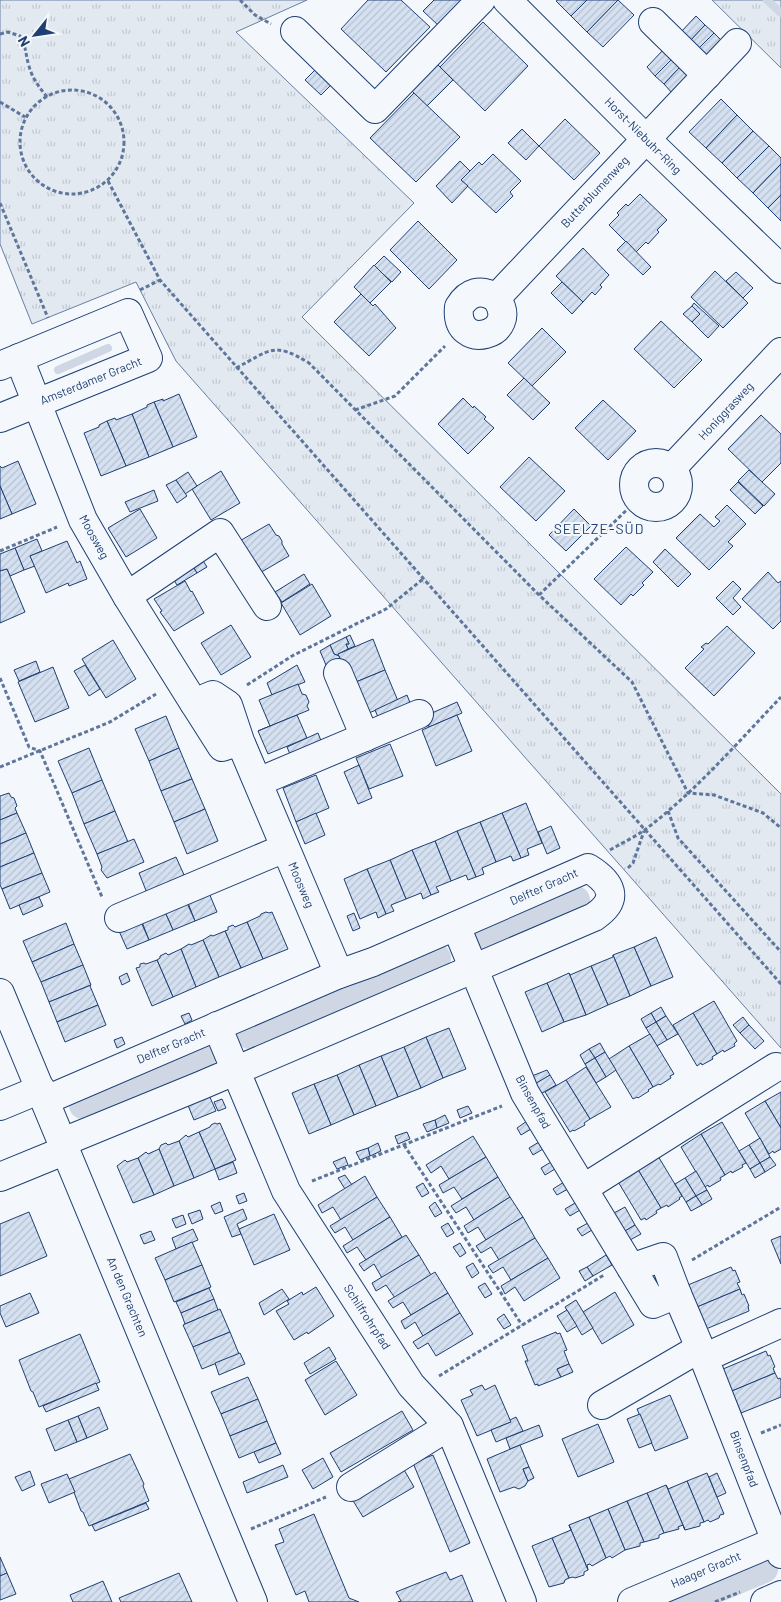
<svg xmlns="http://www.w3.org/2000/svg" width="781" height="1602" viewBox="0 0 781 1602" font-family="Barlow,sans-serif">
<style>
.grass{fill:url(#grass-tufts);stroke:#687fa3}
.lines{fill:none;stroke-linecap:round;stroke-linejoin:round}
.stream{stroke:#cfd7e4;stroke-width:8}
.canal{stroke:#cfd7e4;stroke-width:28}
.building{fill:url(#building-hatch);stroke:#1d3f73}
.minor-casing{stroke:#1d3f73;stroke-width:30}
.path{stroke:#5e769c;stroke-width:3;stroke-dasharray:4 2.5;stroke-linecap:butt}
.minor{stroke:#f4f7fb;stroke-width:28}
.labels{text-anchor:middle;stroke-width:4;stroke-linejoin:round;paint-order:stroke}
.street-label{font-size:12px;fill:#1d3f73;stroke:#f4f7fb}
.neighbourhood-label{font-size:14px;letter-spacing:1px;fill:#1d3f73;stroke:#f4f7fb}
</style>
<defs>
<pattern id="grass-tufts" width="24" height="20" patternUnits="userSpaceOnUse" patternTransform="scale(1.25)"><rect width="24" height="20" fill="#e3e9f0"/><path d="M3 7l-1-3M5 7V3M7 7l1-3M15 17l-1-3M17 17v-4M19 17l1-3" fill="none" stroke="#c2c9d1"/></pattern>
<pattern id="building-hatch" width="6" height="6" patternUnits="userSpaceOnUse" patternTransform="scale(1.25)"><rect width="6" height="6" fill="#d5e0f0"/><path d="M-1 1l2-2M0 6l6-6M5 7l2-2" fill="none" stroke="#b6c1d1"/></pattern>
</defs>
<rect width="100%" height="100%" fill="#f4f7fb"/>
<g class="grass">
<path d="M0 0H307L236 32 414 203 302 317 781 794V1048L176 361 136 282 32 324 0 244Z"/>
<path d="M712 0H781V68Z"/>
</g>
<g class="lines">
<g class="stream">
<path d="M767 0 781 13"/>
<path d="M58 370 108 348"/>
</g>
<g class="canal">
<path d="M489 937 576 900"/>
<path d="M250 1035 437 958"/>
<path d="M83 1105 203 1055"/>
<path d="M685 1602 764 1569"/>
</g>
</g>
<g class="building">
<path d="M368 0H401L430 27 386 72 341 29Z"/>
<path d="M434 0H461L463 2 439 26 423 11Z"/>
<path d="M558 0H587L571 16 556 1Z"/>
<path d="M587 0H618L587 32 571 16Z"/>
<path d="M618 0 634 15 603 47 587 32Z"/>
<path d="M696 16 705 25 689 42 680 33Z"/>
<path d="M483 22 528 66 485 111 440 67Z"/>
<path d="M705 25 714 33 697 50 689 42Z"/>
<path d="M714 33 722 41 705 58 697 50Z"/>
<path d="M663 50 672 59 655 76 647 67Z"/>
<path d="M672 59 680 67 664 84 655 76Z"/>
<path d="M436 63 453 80 427 106 410 89Z"/>
<path d="M318 67 334 82 321 95 305 80Z"/>
<path d="M680 67 689 75 672 93 664 84Z"/>
<path d="M414 93 460 137 416 182 370 138Z"/>
<path d="M721 99 737 115 706 148 689 132Z"/>
<path d="M737 115 753 131 722 163 706 148Z"/>
<path d="M565 119 600 153 574 180 539 146Z"/>
<path d="M522 129 539 146 526 160 508 143Z"/>
<path d="M753 131 769 146 737 178 722 163Z"/>
<path d="M769 146 781 158V164L753 193 737 178Z"/>
<path d="M493 154 521 181 510 192 513 196 496 213 461 180 479 162 482 165Z"/>
<path d="M460 161 470 171 461 180 468 186 452 203 436 186Z"/>
<path d="M781 164V195L768 208 753 193Z"/>
<path d="M640 194 667 220 657 230 659 232 648 244 646 242 636 252 609 225 619 215 617 213 626 204 628 206Z"/>
<path d="M781 195V221L768 208Z"/>
<path d="M418 221 457 260 429 289 390 250Z"/>
<path d="M626 241 651 267 643 275 617 250Z"/>
<path d="M583 248 609 275 600 285 602 287 595 295 592 292 583 302 556 276Z"/>
<path d="M384 256 401 272 392 282 374 266Z"/>
<path d="M374 265 391 282 370 303 354 287Z"/>
<path d="M715 271 748 303 723 328 691 297Z"/>
<path d="M736 272 753 288 743 298 726 281Z"/>
<path d="M562 282 583 302 572 314 551 293Z"/>
<path d="M361 294 373 306 375 304 396 328 369 356 334 322Z"/>
<path d="M694 303 719 326 708 338 692 322 700 314 692 306Z"/>
<path d="M692 306 700 314 692 322 683 314Z"/>
<path d="M661 321 702 360 674 388 634 349Z"/>
<path d="M542 328 566 352 532 386 508 363Z"/>
<path d="M524 378 550 403 533 420 507 395Z"/>
<path d="M179 394 197 437 173 447 154 402 163 399V401Z"/>
<path d="M463 398 473 408 474 406 486 417 484 419 494 428 468 454 438 424Z"/>
<path d="M603 400 636 431 608 460 575 428Z"/>
<path d="M154 402 173 447 149 457 132 414 147 407V405Z"/>
<path d="M132 414 149 457 126 466 107 421 115 418 116 420Z"/>
<path d="M761 415 781 434V463L762 482 728 449Z"/>
<path d="M107 421 126 466 101 476 84 433 99 427V425Z"/>
<path d="M529 457 565 491 536 521 500 487Z"/>
<path d="M18 461 36 504 12 514 0 486V466L2 468Z"/>
<path d="M749 470 775 494 764 506 738 481Z"/>
<path d="M221 471 240 503 211 520 192 489Z"/>
<path d="M188 472 197 486 185 494 176 480Z"/>
<path d="M176 480 187 496 177 503 166 485Z"/>
<path d="M738 482 763 506 755 514 730 490Z"/>
<path d="M0 486 12 514 0 519Z"/>
<path d="M154 490 158 501 130 512 125 502Z"/>
<path d="M727 505 746 524 728 542 733 546 709 570 676 538 700 514 714 527 720 521 715 517Z"/>
<path d="M140 509 157 538 126 557 108 528Z"/>
<path d="M574 509 591 526 566 551 549 535Z"/>
<path d="M269 524 276 535 279 536 282 541V544L289 556 258 574 238 542Z"/>
<path d="M37 539 42 551 30 556 35 566 24 570 15 548Z"/>
<path d="M67 541 77 563 80 561 87 579 69 586 68 583 46 593 30 556Z"/>
<path d="M626 547 653 572 642 583 644 585 633 596 631 594 621 605 594 579Z"/>
<path d="M15 548 24 570 10 576 7 569 0 571V554Z"/>
<path d="M665 549 691 574 678 587 653 562Z"/>
<path d="M200 556 207 567 197 573 190 562Z"/>
<path d="M190 562 197 573 177 585 170 574Z"/>
<path d="M7 569 25 612 0 623V571Z"/>
<path d="M768 572 778 583 781 581V621L773 629 742 599Z"/>
<path d="M304 574 310 584 282 602 275 592Z"/>
<path d="M185 581 191 592 192 591 204 613 174 631 160 612 162 611 154 599Z"/>
<path d="M733 581 741 589 733 598 741 607 733 615 716 598Z"/>
<path d="M312 584 331 616 300 635 281 603Z"/>
<path d="M231 625 251 657 221 675 201 643Z"/>
<path d="M727 626 755 653 714 696 685 668 704 649 701 647 706 643 708 644Z"/>
<path d="M350 635 355 646 348 649 346 644H349L346 637Z"/>
<path d="M346 637 349 644H346L348 649 338 654 339 656 334 654 330 645Z"/>
<path d="M373 639 385 670 351 684 338 654Z"/>
<path d="M113 640 136 679 106 698 82 659Z"/>
<path d="M330 645 334 654 339 656 343 666 329 672 320 651Z"/>
<path d="M36 661 40 672 19 681 14 670Z"/>
<path d="M85 665 100 689 89 696 74 671Z"/>
<path d="M297 665 305 682 272 695 267 683Z"/>
<path d="M53 667 69 708 35 722 18 682Z"/>
<path d="M385 670 398 701 364 715 351 684Z"/>
<path d="M298 684 302 694 306 695 309 702 307 706 309 710 258 731 270 726 259 700Z"/>
<path d="M407 695 412 708 380 722 375 710Z"/>
<path d="M457 702 462 713 429 727 425 716Z"/>
<path d="M297 715 307 738 268 754 258 731Z"/>
<path d="M457 715 472 751 436 766 422 730Z"/>
<path d="M166 716 179 748 149 761 135 729Z"/>
<path d="M318 733 323 746 292 759 287 747Z"/>
<path d="M390 744 403 776 369 789 356 758Z"/>
<path d="M89 748 102 780 72 793 58 761Z"/>
<path d="M179 748 192 779 161 791 149 761Z"/>
<path d="M359 765 372 798 358 804 344 772Z"/>
<path d="M316 775 329 808 296 822 283 788Z"/>
<path d="M192 779 205 809 174 822 161 791Z"/>
<path d="M102 780 115 811 84 824 72 793Z"/>
<path d="M9 793 11 797 14 798 17 806 15 808 17 813 0 820V796Z"/>
<path d="M526 803 542 843 527 849 529 855 521 858 502 813Z"/>
<path d="M205 809 218 841 187 854 174 822Z"/>
<path d="M115 811 128 842 97 854 84 824Z"/>
<path d="M17 813 26 833 0 844V820Z"/>
<path d="M316 813 325 835 305 844 296 822Z"/>
<path d="M502 813 521 858 513 861 511 856 496 862 480 822Z"/>
<path d="M480 822 496 862 482 868 484 874 476 877 457 831Z"/>
<path d="M551 826 560 848 547 854 538 832Z"/>
<path d="M457 831 476 877 468 880 466 875 451 881 435 841Z"/>
<path d="M26 833 34 853 0 867V844Z"/>
<path d="M134 839 144 862 107 878 101 870 102 867 97 854Z"/>
<path d="M435 841 451 881 436 887 439 892 431 895 412 850Z"/>
<path d="M412 850 431 895 423 899 421 893 406 899 390 860Z"/>
<path d="M34 853 42 873 2 889 0 885V867Z"/>
<path d="M176 857 185 877 147 893 139 873Z"/>
<path d="M390 860 406 899 391 905 394 911 386 914 367 869Z"/>
<path d="M367 869 386 914 378 918 376 912 360 919 344 879Z"/>
<path d="M42 873 50 892 10 909 2 889Z"/>
<path d="M209 893 217 912 195 921 188 903Z"/>
<path d="M39 897 43 906 23 915 19 905Z"/>
<path d="M187 903 195 921 173 930 165 912Z"/>
<path d="M165 912 173 930 149 940 142 922Z"/>
<path d="M266 912 269 913 272 912 288 949 263 959 247 922 260 916 261 914Z"/>
<path d="M354 913 360 928 353 931 347 916Z"/>
<path d="M141 922 149 940 127 949 119 931Z"/>
<path d="M247 922 263 959 241 968 225 931 228 930V927L233 925 235 927Z"/>
<path d="M66 923 74 944 32 962 23 941Z"/>
<path d="M225 931 241 968 219 977 203 940 211 935 213 936Z"/>
<path d="M656 937 673 977 651 986 634 947Z"/>
<path d="M203 940 219 977 196 987 181 949 189 944 191 945Z"/>
<path d="M74 944 83 965 41 982 32 962Z"/>
<path d="M634 947 651 986 630 996 613 955Z"/>
<path d="M181 949 196 987 173 997 157 960 160 958V956L166 953 168 955Z"/>
<path d="M613 955 630 996 608 1005 591 966 613 957Z"/>
<path d="M157 960 173 997 152 1006 136 968 140 967V964L144 963 146 964Z"/>
<path d="M83 965 91 985 49 1002 41 982Z"/>
<path d="M591 966 608 1005 586 1015 569 973 570 975Z"/>
<path d="M127 973 130 981 122 985 119 977Z"/>
<path d="M569 973 586 1015 564 1022 547 983Z"/>
<path d="M547 983 564 1022 542 1032 525 992Z"/>
<path d="M91 985 90 986 98 1005 57 1022 49 1002Z"/>
<path d="M714 1001 737 1041 734 1044 735 1046 724 1052 723 1050 717 1054 693 1013Z"/>
<path d="M98 1005 106 1025 65 1042 57 1022Z"/>
<path d="M661 1007 666 1016 656 1022 651 1013Z"/>
<path d="M189 1013 192 1020 185 1024 181 1016Z"/>
<path d="M651 1013 656 1022 646 1028 641 1019Z"/>
<path d="M693 1013 717 1054 712 1057 713 1059 702 1065 701 1063 697 1066 673 1025Z"/>
<path d="M666 1016 678 1034 667 1040 656 1022Z"/>
<path d="M743 1017 749 1025 740 1033 733 1025Z"/>
<path d="M656 1022 667 1040 657 1046 646 1028Z"/>
<path d="M749 1025 764 1041 755 1049 740 1033Z"/>
<path d="M449 1028 466 1069 443 1078 426 1037Z"/>
<path d="M650 1034 674 1074 670 1076 671 1078 660 1085 659 1084 653 1087 629 1046Z"/>
<path d="M122 1037 125 1044 117 1048 114 1040Z"/>
<path d="M426 1037 443 1078 421 1088 404 1047Z"/>
<path d="M600 1043 605 1052 595 1058 589 1049Z"/>
<path d="M629 1046 653 1087 648 1090 649 1091 638 1098 637 1097 633 1099 609 1059Z"/>
<path d="M404 1047 421 1088 398 1097 381 1056Z"/>
<path d="M589 1049 595 1058 585 1064 580 1055Z"/>
<path d="M605 1052 616 1070 606 1077 595 1058Z"/>
<path d="M381 1056 398 1097 376 1106 359 1065Z"/>
<path d="M595 1058 606 1077 596 1083 585 1064Z"/>
<path d="M359 1065 376 1106 354 1115 337 1075Z"/>
<path d="M586 1067 611 1107 590 1119 566 1080Z"/>
<path d="M547 1070 550 1075 536 1084 532 1076Z"/>
<path d="M337 1075 354 1115 331 1125 314 1084Z"/>
<path d="M550 1075 556 1085 539 1095 533 1085Z"/>
<path d="M566 1080 590 1119 584 1123 585 1125 574 1131 573 1130 570 1132 545 1092Z"/>
<path d="M314 1084 331 1125 309 1134 292 1093Z"/>
<path d="M781 1092V1128L765 1101Z"/>
<path d="M209 1095 216 1111 194 1120 187 1103Z"/>
<path d="M222 1099 226 1108 218 1111 214 1102Z"/>
<path d="M765 1101 781 1128V1149L774 1153 773 1151 769 1154 745 1113Z"/>
<path d="M468 1106 472 1113 460 1118 457 1110Z"/>
<path d="M445 1115 449 1123 437 1128 435 1120Z"/>
<path d="M435 1120 437 1128 427 1132 423 1124Z"/>
<path d="M527 1121 531 1129 521 1135 517 1128Z"/>
<path d="M722 1122 746 1163 742 1165 743 1167 732 1173 731 1171 725 1175 701 1134Z"/>
<path d="M215 1123 217 1124 220 1123 236 1160 215 1169 199 1132 210 1127 211 1125Z"/>
<path d="M199 1132 215 1169 194 1178 179 1141 186 1135 188 1137Z"/>
<path d="M407 1132 410 1139 398 1144 395 1136Z"/>
<path d="M701 1134 725 1175 720 1178 721 1180 709 1187 708 1185 705 1187 681 1147Z"/>
<path d="M473 1136 486 1157 449 1179 441 1166 431 1173 426 1165Z"/>
<path d="M760 1138 770 1157 760 1163 749 1145Z"/>
<path d="M179 1141 194 1178 174 1186 159 1149 161 1145 166 1143 168 1145Z"/>
<path d="M539 1142 543 1149 533 1155 529 1148Z"/>
<path d="M378 1143 381 1151 370 1156 368 1148Z"/>
<path d="M749 1145 760 1163 750 1169 739 1151Z"/>
<path d="M368 1148 370 1156 360 1160 356 1152Z"/>
<path d="M159 1149 174 1186 154 1195 138 1158 146 1152 148 1154Z"/>
<path d="M658 1156 682 1196 679 1198 680 1199 668 1207 667 1205 661 1208 637 1168Z"/>
<path d="M345 1157 348 1165 337 1169 333 1162Z"/>
<path d="M486 1157 498 1177 462 1199 454 1187 443 1193 439 1185Z"/>
<path d="M770 1157 776 1165 765 1172 760 1163Z"/>
<path d="M138 1158 154 1195 133 1203 117 1166 125 1160 127 1162Z"/>
<path d="M233 1162 237 1173 219 1180 215 1169Z"/>
<path d="M551 1162 555 1169 545 1175 541 1168Z"/>
<path d="M760 1163 765 1172 755 1178 750 1169Z"/>
<path d="M637 1168 661 1208 656 1211 657 1213 646 1220 645 1218 641 1220 617 1180Z"/>
<path d="M696 1171 707 1190 696 1196 685 1178Z"/>
<path d="M345 1175 352 1185 345 1189 338 1178Z"/>
<path d="M365 1176 377 1197 341 1220 333 1207 322 1213 318 1205Z"/>
<path d="M498 1177 510 1197 474 1220 466 1207 456 1213 451 1206Z"/>
<path d="M685 1178 696 1196 686 1202 675 1184Z"/>
<path d="M564 1182 568 1189 557 1195 553 1189Z"/>
<path d="M423 1183 429 1193 422 1197 416 1187Z"/>
<path d="M707 1190 712 1199 702 1205 696 1196Z"/>
<path d="M244 1193 247 1201 239 1204 236 1196Z"/>
<path d="M696 1196 702 1205 691 1211 686 1202Z"/>
<path d="M377 1197 390 1217 353 1240 345 1227 335 1233 330 1226Z"/>
<path d="M510 1197 523 1217 486 1240 478 1227 468 1233 464 1226Z"/>
<path d="M220 1202 223 1211 215 1214 211 1206Z"/>
<path d="M435 1202 442 1213 435 1217 429 1207Z"/>
<path d="M575 1203 580 1210 570 1216 565 1209Z"/>
<path d="M625 1207 635 1225 625 1231 614 1213Z"/>
<path d="M243 1209 247 1219 237 1224 241 1234 232 1237 224 1217Z"/>
<path d="M200 1210 203 1219 192 1224 188 1214Z"/>
<path d="M29 1212 47 1256 0 1276V1224Z"/>
<path d="M274 1214 290 1250 254 1265 239 1229Z"/>
<path d="M183 1215 186 1224 176 1228 172 1219Z"/>
<path d="M390 1217 402 1237 366 1260 357 1247 347 1253 343 1246Z"/>
<path d="M523 1217 535 1238 499 1260 491 1247 481 1253 476 1246Z"/>
<path d="M448 1223 454 1233 447 1237 441 1227Z"/>
<path d="M588 1223 592 1230 582 1236 577 1229Z"/>
<path d="M635 1225 641 1234 630 1240 625 1231Z"/>
<path d="M193 1229 198 1240 176 1249 172 1238Z"/>
<path d="M151 1231 155 1240 144 1244 140 1235Z"/>
<path d="M406 1235 419 1255 382 1278 374 1264 364 1271 359 1264Z"/>
<path d="M781 1236V1264L771 1240Z"/>
<path d="M535 1238 548 1258 511 1280 503 1267 493 1273 488 1266Z"/>
<path d="M192 1242 202 1265 165 1280 155 1258Z"/>
<path d="M460 1243 466 1253 460 1257 453 1247Z"/>
<path d="M419 1255 431 1275 395 1298 386 1285 376 1291 372 1283Z"/>
<path d="M606 1255 612 1265 593 1276 587 1267Z"/>
<path d="M548 1258 560 1278 524 1301 515 1287 505 1294 501 1286Z"/>
<path d="M473 1263 479 1273 472 1278 466 1267Z"/>
<path d="M202 1265 211 1287 174 1302 165 1280Z"/>
<path d="M587 1267 593 1276 585 1281 579 1271Z"/>
<path d="M731 1267 733 1271 735 1270 740 1282 737 1283 740 1289 697 1307 688 1285Z"/>
<path d="M435 1272 448 1293 411 1315 403 1302 393 1308 388 1301Z"/>
<path d="M485 1283 492 1294 485 1298 478 1287Z"/>
<path d="M316 1287 334 1316 308 1334 307 1332 294 1340 276 1311 289 1304 287 1301 302 1292 303 1295Z"/>
<path d="M209 1288 214 1299 181 1313 176 1302Z"/>
<path d="M282 1289 289 1299 264 1315 259 1303Z"/>
<path d="M740 1289 742 1295 744 1294 749 1306H748L749 1311 706 1329 697 1307Z"/>
<path d="M615 1292 634 1325 602 1344 583 1312Z"/>
<path d="M30 1293 39 1313 6 1327 0 1313V1306Z"/>
<path d="M448 1293 460 1313 423 1336 415 1322 405 1329 401 1321Z"/>
<path d="M214 1299 218 1310 185 1324 181 1313Z"/>
<path d="M576 1300 593 1328 582 1335 565 1307Z"/>
<path d="M220 1309 230 1332 193 1347 183 1325Z"/>
<path d="M567 1310 577 1326 567 1332 557 1316Z"/>
<path d="M460 1313 473 1334 436 1356 428 1343 418 1349 413 1342Z"/>
<path d="M504 1314 511 1325 504 1329 497 1319Z"/>
<path d="M230 1332 239 1354 202 1369 193 1347Z"/>
<path d="M556 1332 557 1334 560 1333 567 1350 564 1351 569 1364 557 1369 561 1377 538 1386V1384L535 1385 525 1361H528L522 1346Z"/>
<path d="M80 1334 100 1382 39 1407 33 1392 31 1391 19 1360Z"/>
<path d="M329 1347 336 1359 310 1374 304 1363Z"/>
<path d="M766 1351 768 1356 770 1355 775 1367 773 1368 775 1373 732 1391 723 1369Z"/>
<path d="M240 1353 245 1364 219 1375 215 1363Z"/>
<path d="M336 1361 357 1395 325 1415 305 1380Z"/>
<path d="M569 1364 573 1372 561 1377 557 1369Z"/>
<path d="M775 1373 778 1379 780 1378 781 1380V1397L741 1413 732 1391Z"/>
<path d="M248 1377 258 1399 221 1414 211 1392Z"/>
<path d="M96 1383 99 1390 46 1412 43 1406Z"/>
<path d="M482 1385 485 1390 495 1385 511 1422 477 1436 461 1400 473 1395 470 1390Z"/>
<path d="M670 1395 688 1438 655 1451 637 1409Z"/>
<path d="M258 1399 267 1421 230 1436 221 1414Z"/>
<path d="M99 1407 108 1429 87 1438 78 1416Z"/>
<path d="M402 1411 413 1430 341 1472 330 1453Z"/>
<path d="M640 1414 652 1443 639 1448 627 1419Z"/>
<path d="M78 1416 87 1438 77 1442 68 1420Z"/>
<path d="M516 1417 523 1431 496 1442 491 1430 511 1422 510 1420Z"/>
<path d="M68 1420 77 1442 55 1451 46 1429Z"/>
<path d="M267 1421 276 1443 239 1458 230 1436Z"/>
<path d="M598 1424 614 1462 578 1477 562 1439Z"/>
<path d="M539 1425 543 1436 510 1449 506 1438Z"/>
<path d="M276 1443 281 1454 259 1463 254 1452Z"/>
<path d="M520 1445 529 1467 523 1469 528 1481 525 1486 519 1489 514 1487 500 1492 487 1459Z"/>
<path d="M130 1454 144 1484 143 1486 149 1501 89 1526 83 1512 81 1511 69 1479Z"/>
<path d="M433 1455 470 1543 450 1552 413 1463Z"/>
<path d="M323 1458 333 1477 313 1489 302 1470Z"/>
<path d="M283 1465 288 1477 247 1493 243 1482Z"/>
<path d="M529 1467 534 1478 528 1481 523 1469Z"/>
<path d="M403 1468 414 1487 363 1517 352 1499Z"/>
<path d="M30 1471 35 1485 22 1491 15 1477Z"/>
<path d="M707 1473 724 1514 720 1515 719 1518 710 1522 708 1520 704 1522 687 1481Z"/>
<path d="M717 1473 726 1493 717 1497 709 1477Z"/>
<path d="M67 1474 75 1492 49 1503 41 1484Z"/>
<path d="M687 1481 704 1522 700 1523V1526L685 1530 666 1485 668 1489Z"/>
<path d="M666 1485 685 1530 683 1525 678 1527 679 1529 664 1533 647 1493Z"/>
<path d="M647 1493 664 1533 659 1535V1538L644 1542 627 1501Z"/>
<path d="M627 1501 644 1542 640 1543V1546L625 1550 608 1509Z"/>
<path d="M146 1503 149 1509 95 1531 92 1525Z"/>
<path d="M608 1509 625 1550 612 1558 610 1556 606 1558 589 1517Z"/>
<path d="M314 1514 349 1598 359 1602H309L305 1591 296 1595 275 1545 284 1542 279 1529Z"/>
<path d="M589 1517 606 1558 592 1566 590 1564 587 1565 588 1570 569 1525Z"/>
<path d="M569 1525 588 1570 584 1572V1575L575 1578 573 1577 569 1578 552 1538 571 1530Z"/>
<path d="M552 1538 569 1578 565 1580 564 1583 549 1587 532 1546Z"/>
<path d="M0 1557 7 1573 0 1576Z"/>
<path d="M446 1572 450 1580 462 1575 473 1602H398L401 1601 396 1592Z"/>
<path d="M7 1573 16 1594 0 1600V1576Z"/>
<path d="M179 1573 192 1602H121L119 1598Z"/>
<path d="M103 1581 112 1602H73L70 1595Z"/>
</g>
<g class="lines">
<defs>
<g id="minor">
<path d="M507 0 646 139 781 269"/>
<path d="M653 22 707 75"/>
<path d="M295 31 375 109 481 0"/>
<path d="M496 298C481 288 468 292 459 307 454 354 523 335 496 298L737 43"/>
<path d="M19 358 83 520 127 596 194 703"/>
<path d="M0 366 128 313 148 358 0 418"/>
<circle cx="656" cy="485" r="22"/>
<path d="M671 469 781 352"/>
<path d="M127 596 220 533 267 606"/>
<path d="M338 673 365 737"/>
<path d="M240 741 222 747 194 703 213 695 228 705 240 741 339 974"/>
<path d="M258 782 419 714"/>
<path d="M119 918 285 848"/>
<path d="M456 926 525 1093 653 1304 677 1294 663 1257 631 1268"/>
<path d="M0 993 253 1602"/>
<path d="M217 1026 286 1191 411 1385 449 1426 522 1602"/>
<path d="M46 1100 339 974 373 962 588 868C611 882 621 899 594 917L202 1085 63 1142"/>
<path d="M0 1106 41 1089"/>
<path d="M0 1177 66 1150"/>
<path d="M584 1188 776 1067"/>
<path d="M677 1294 700 1348 781 1554"/>
<path d="M704 1358 781 1323"/>
<path d="M602 1405 700 1348"/>
<path d="M351 1487 449 1426"/>
<path d="M632 1602 781 1539"/>
<path d="M765 1602 781 1595"/>
</g>
</defs>
<use href="#minor" class="minor-casing"/>
<g class="path">
<path d="M240 0 255 15 271 24"/>
<path d="M0 34 8 32 20 36C27 49 25 53 29 66 32 78 39 87 47 97"/>
<circle cx="72" cy="142" r="52"/>
<path d="M0 102 25 117"/>
<path d="M108 181 160 280 781 984"/>
<path d="M0 203 48 318"/>
<path d="M140 290 160 280"/>
<path d="M236 368C271 350 273 341 309 363L539 595 632 682 688 793 714 795 763 813 781 828"/>
<path d="M355 410 395 396 445 346"/>
<path d="M0 551 57 527"/>
<path d="M539 595 639 498"/>
<path d="M0 678 29 747 40 751 102 897"/>
<path d="M247 685 292 656 386 609 423 579"/>
<path d="M0 767 110 722 156 694"/>
<path d="M668 811 678 838 781 952"/>
<path d="M610 850C622 843 635 837 646 829 696 791 738 742 781 697"/>
<path d="M628 868 633 863 644 831"/>
<path d="M404 1145 522 1325"/>
<path d="M312 1181 502 1106"/>
<path d="M692 1260 781 1207"/>
<path d="M439 1376 604 1275"/>
<path d="M761 1433 781 1425"/>
<path d="M251 1529 326 1497"/>
<path d="M715 1602 740 1592"/>
</g>
<use href="#minor" class="minor"/>
</g>
<g class="labels">
<g class="street-label">
<text transform="translate(643 136) rotate(45)" y="4">Horst-Niebuhr-Ring</text>
<text transform="translate(595 192) rotate(-47)" y="4">Butterblumenweg</text>
<text transform="translate(91 381) rotate(-22)" y="4">Amsterdamer Gracht</text>
<text transform="translate(726 411) rotate(-47)" y="4">Honiggrasweg</text>
<text transform="translate(94 537) rotate(61)" y="4">Moosweg</text>
<text transform="translate(301 885) rotate(67)" y="4">Moosweg</text>
<text transform="translate(544 887) rotate(-24)" y="4">Delfter Gracht</text>
<text transform="translate(171 1046) rotate(-23)" y="4">Delfter Gracht</text>
<text transform="translate(533 1102) rotate(61)" y="4">Binsenpfad</text>
<text transform="translate(127 1297) rotate(67)" y="4">An den Grachten</text>
<text transform="translate(367 1317) rotate(57)" y="4">Schilfrohrpfad</text>
<text transform="translate(744 1459) rotate(69)" y="4">Binsenpfad</text>
<text transform="translate(706 1570) rotate(-23)" y="4">Haager Gracht</text>
</g>
<g class="neighbourhood-label">
<text x="599" y="534">SEELZE-SÜD</text>
</g>
</g>
<g transform="translate(35 35) rotate(240)" stroke="#f4f7fb" stroke-width="4" paint-order="stroke">
<path d="M0-4L9 19L0 12L-9 19Z" fill="#1d3f73"/>
<text y="-8" font-size="14" font-weight="bold" text-anchor="middle" fill="#1d3f73">N</text>
</g>
</svg>
